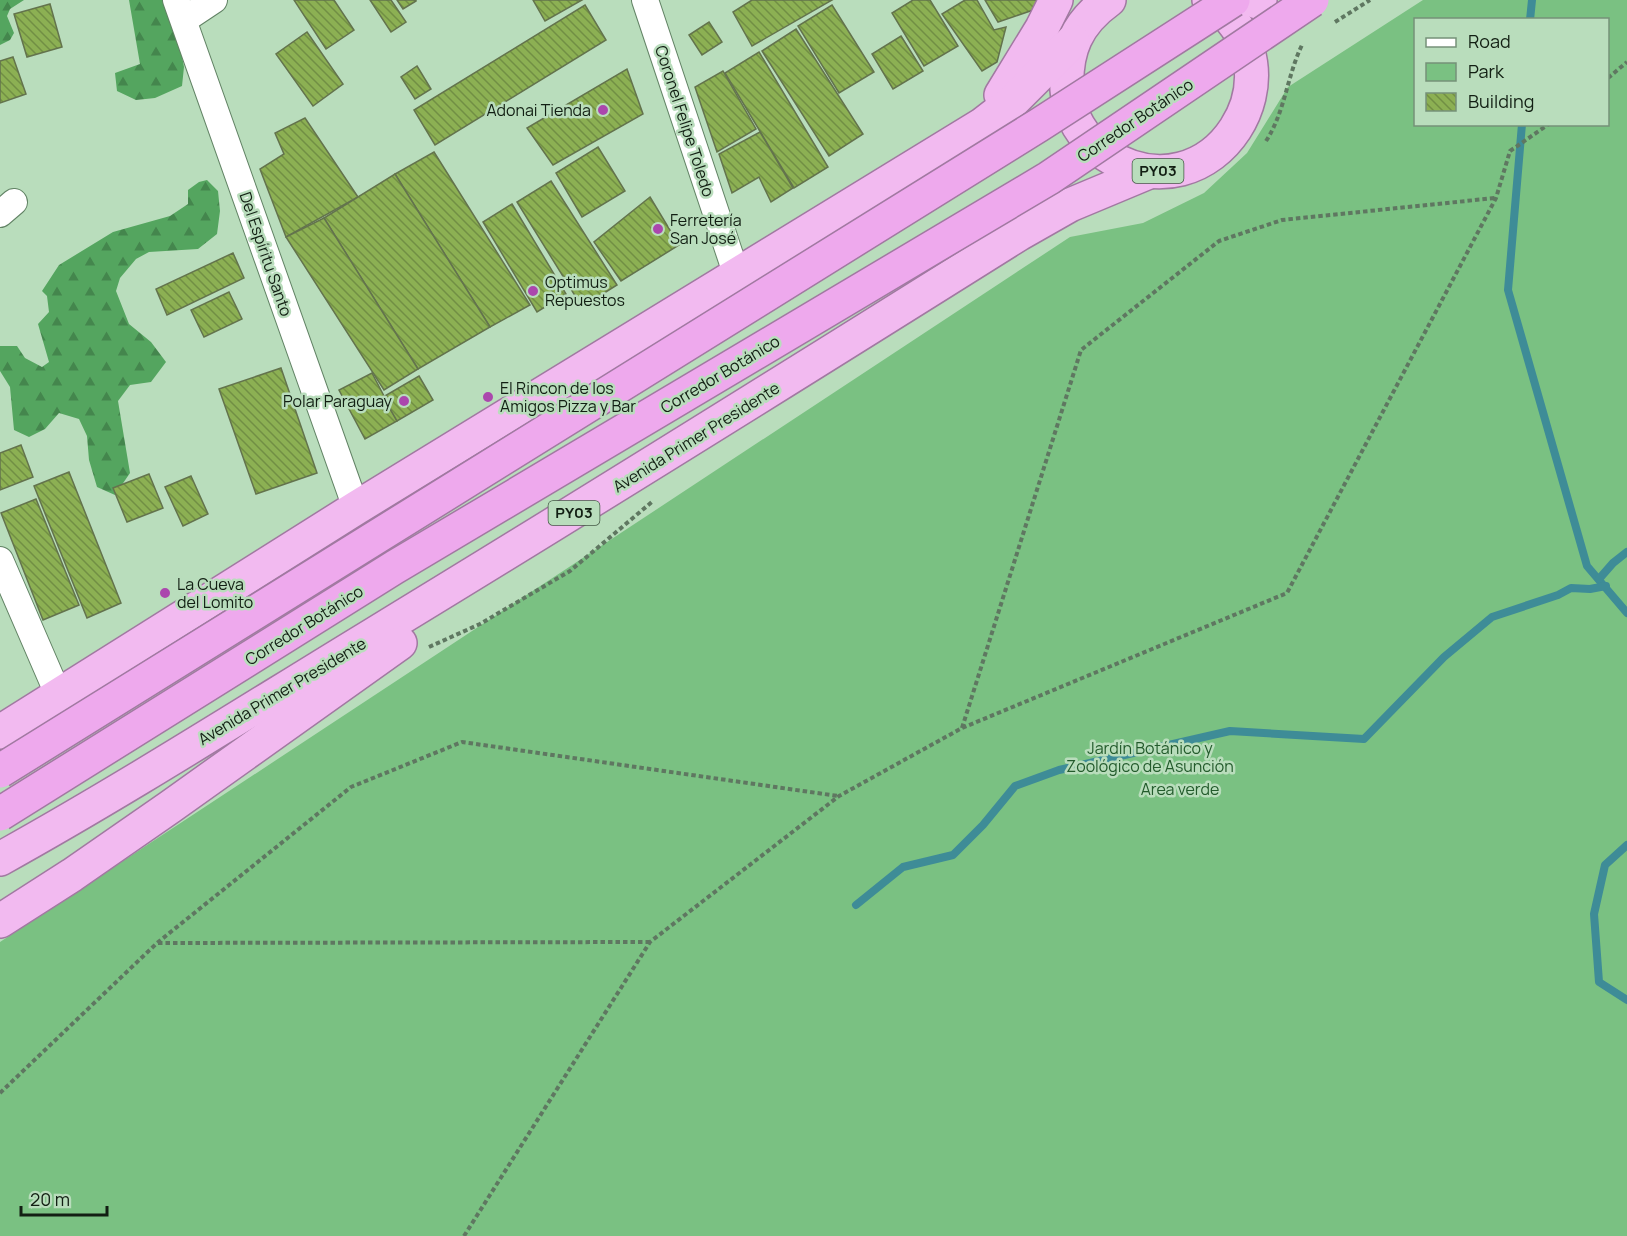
<svg xmlns="http://www.w3.org/2000/svg" width="1627" height="1236" viewBox="0 0 1627 1236" font-family="Manrope,sans-serif">
<style>
.forest{fill:url(#forest-firs)}
.green{fill:#7ac182;fill-rule:evenodd}
.lines{fill:none;stroke-linecap:round;stroke-linejoin:round}
.stream{stroke:#3e8c97;stroke-width:8}
.building{fill:url(#building-back-hatch);stroke:#63734d;stroke-width:1.5}
.minor-casing{stroke:#628365;stroke-width:28}
.trunk-casing{stroke:#a179a1;stroke-width:36}
.path{stroke:#5f7761;stroke-width:4;stroke-dasharray:4.5 3;stroke-linecap:butt}
.minor{stroke:#fff;stroke-width:26}
.trunk{stroke:#f2baf0;stroke-width:33}
.motorway-bridge-casing{stroke:#a179a1;stroke-width:36;stroke-linecap:butt}
.motorway-bridge{stroke:#eea9ed;stroke-width:33}
.poi-dot{fill:#ab47ad;stroke:#b9ddbc;stroke-width:2}
.labels{text-anchor:middle;stroke-width:5;stroke-linejoin:round;paint-order:stroke}
.shield{fill:#b9ddbc;stroke:#445846;stroke-width:1.5}
.shield-label{font-size:15px;font-weight:bold;fill:#121f13}
.poi-label{font-size:16px;fill:#121f13;stroke:#b9ddbc;text-anchor:start}
.street-label{font-size:16px;fill:#121f13;stroke:#b9ddbc}
.park-label{font-size:16px;fill:#235b2c;stroke:#b9ddbc}
</style>
<defs>
<pattern id="forest-firs" width="22" height="20" patternUnits="userSpaceOnUse" patternTransform="scale(1.5)"><rect width="22" height="20" fill="#54a55f"/><path d="M5 1l3.5 6h-7zM16 11l3.5 6h-7z" fill="#44864d"/></pattern>
<pattern id="building-back-hatch" width="6" height="6" patternUnits="userSpaceOnUse" patternTransform="scale(1.5)"><rect width="6" height="6" fill="#8cb053"/><path d="M-1 5l2 2M0 0l6 6M5-1l2 2" fill="none" stroke="#718f44"/></pattern>
</defs>
<rect width="100%" height="100%" fill="#b9ddbc"/>
<g class="forest">
<path d="M0 0H24L10 9 7 16 14 33 10 40 0 45Z"/>
<path d="M129 0H166L172 28 180 46 184 67 182 86 155 98 136 100 117 91 115 73 140 64Z"/>
<path d="M207 180 218 191 220 211 217 234 198 249 149 252 136 259 120 278 116 291 129 324 151 342 166 362 151 382 130 385 118 401 130 473 115 495 97 487 89 460 87 436 79 419 59 413 45 429 29 437 14 430 10 387 0 371V346H17L25 358 42 367 49 362 38 324 49 312 47 296 42 291 59 265 113 232 170 216 188 204V190L199 182Z"/>
</g>
<path class="green" d="M1423 0H1627V1236H0V942L1070 237 1143 223 1204 193 1247 153 1288 87ZM1416 20H1608V124H1416Z"/>
<g class="lines">
<g class="stream">
<path d="M1530 20 1532 0"/>
<path d="M1522 124 1508 290 1587 566 1627 613"/>
<path d="M1599 579 1613 563 1627 552"/>
<path d="M1627 845 1605 865 1594 914 1599 982 1627 1000"/>
<path d="M856 905 903 867 953 855 983 825 1015 786 1059 770 1230 731 1364 739 1444 657 1492 617 1558 595 1571 588 1590 589 1606 586"/>
</g>
</g>
<g class="building">
<path d="M294 0H334L354 30 326 49Z"/>
<path d="M370 0H391L406 22 391 32Z"/>
<path d="M397 0H416V1L403 9Z"/>
<path d="M533 0H582L545 21Z"/>
<path d="M752 0H832L752 46 733 12Z"/>
<path d="M913 0H930L958 46 924 66 892 13Z"/>
<path d="M965 0H977L994 30 1006 27 997 62 982 71 942 14Z"/>
<path d="M985 0H1043L1045 6 998 22Z"/>
<path d="M50 4 62 47 27 57 14 14Z"/>
<path d="M585 5 606 40 435 145 414 110Z"/>
<path d="M832 5 874 72 839 93 798 26Z"/>
<path d="M709 22 722 42 702 55 689 35Z"/>
<path d="M796 29 863 134 829 156 762 51Z"/>
<path d="M307 32 343 84 313 106 276 54Z"/>
<path d="M901 36 923 71 893 89 872 54Z"/>
<path d="M759 52 828 167 794 188 725 73Z"/>
<path d="M13 57 26 94 0 103V61Z"/>
<path d="M417 66 431 89 415 99 401 77Z"/>
<path d="M627 69 643 114 553 165 527 128Z"/>
<path d="M723 71 756 129 717 152 695 87Z"/>
<path d="M305 118 358 197 286 237 260 169 284 154 275 133Z"/>
<path d="M760 132 793 188 771 202 759 177 732 193 719 154Z"/>
<path d="M598 147 625 191 582 217 556 173Z"/>
<path d="M434 152 530 305 490 327 395 174Z"/>
<path d="M395 174 490 327 418 369 324 218Z"/>
<path d="M551 181 617 285 582 307 517 202Z"/>
<path d="M650 197 679 245 621 281 594 242Z"/>
<path d="M512 204 566 294 537 312 483 222Z"/>
<path d="M324 218 418 369 384 390 286 237Z"/>
<path d="M233 253 244 278 167 315 156 289Z"/>
<path d="M229 292 242 319 204 337 191 310Z"/>
<path d="M281 368 317 473 256 494 219 389Z"/>
<path d="M372 373 397 421 365 439 339 390Z"/>
<path d="M419 376 433 400 397 421 383 397Z"/>
<path d="M21 445 33 477 0 490V453Z"/>
<path d="M69 472 121 603 87 618 34 486Z"/>
<path d="M149 474 163 508 127 522 113 488Z"/>
<path d="M191 476 208 514 183 526 165 487Z"/>
<path d="M36 499 79 605 43 620 1 513Z"/>
</g>
<g class="lines">
<defs>
<g id="minor">
<path d="M176 0 356 508"/>
<path d="M645 0 737 276"/>
<path d="M184 20 214 0"/>
<path d="M0 214 14 202"/>
<path d="M0 560 58 694"/>
</g>
<g id="trunk">
<path d="M1109 0C1077 23 1065 50 1067 90 1068 114 1084 141 1105 154 1213 224 1310 68 1209 0"/>
<path d="M1252 0 1257 2 1260 0"/>
<path d="M1001 95 1042 28 1056 0"/>
<path d="M0 732 356 508 983 124 1014 100 1073 41"/>
<path d="M0 859C126 789 248 711 371 636 588 504 804 369 1019 234L1070 205 1149 172"/>
<path d="M0 921 72 875 170 807 400 643"/>
</g>
</defs>
<use href="#minor" class="minor-casing"/>
<use href="#trunk" class="trunk-casing"/>
<g class="path">
<path d="M1335 22 1370 0"/>
<path d="M1608 78 1627 62"/>
<path d="M1266 141C1285 112 1287 76 1302 45"/>
<path d="M429 647 480 624 570 571 653 501"/>
<path d="M962 728 1081 350 1219 241 1282 220 1495 198"/>
<path d="M158 943 650 942"/>
<path d="M0 1093 157 943 351 787 462 742 838 796"/>
<path d="M464 1236 650 942 839 796 962 728 1287 593 1496 198 1510 151 1549 124"/>
</g>
<use href="#minor" class="minor"/>
<use href="#trunk" class="trunk"/>
<defs>
<g id="motorway-bridge">
<path d="M0 771 1039 125 1233 0"/>
<path d="M0 814 395 567 1049 178 1312 0"/>
</g>
</defs>
<use href="#motorway-bridge" class="motorway-bridge-casing"/>
<use href="#motorway-bridge" class="motorway-bridge"/>
</g>
<g class="poi-dot">
<circle cx="603" cy="110" r="6"/>
<circle cx="658" cy="229" r="6"/>
<circle cx="533" cy="291" r="6"/>
<circle cx="488" cy="397" r="6"/>
<circle cx="404" cy="401" r="6"/>
<circle cx="165" cy="593" r="6"/>
</g>
<g class="labels">
<g class="shield">
<rect x="1132.5" y="159" width="51" height="24" rx="4.5"/>
<rect x="548.5" y="501" width="51" height="24" rx="4.5"/>
</g>
<g class="shield-label">
<text x="1158" y="176">PY03</text>
<text x="574" y="518">PY03</text>
</g>
<g class="poi-label">
<text x="591" y="116" text-anchor="end">Adonai Tienda</text>
<text x="670" y="226">Ferretería<tspan x="670" dy="18">San José</tspan></text>
<text x="545" y="288">Optimus<tspan x="545" dy="18">Repuestos</tspan></text>
<text x="500" y="394">El Rincon de los<tspan x="500" dy="18">Amigos Pizza y Bar</tspan></text>
<text x="392" y="407" text-anchor="end">Polar Paraguay</text>
<text x="177" y="590">La Cueva<tspan x="177" dy="18">del Lomito</tspan></text>
</g>
<g class="street-label">
<text transform="translate(1135 120) rotate(-34)" y="6">Corredor Botánico</text>
<text transform="translate(685 121) rotate(72)" y="6">Coronel Felipe Toledo</text>
<text transform="translate(266 254) rotate(71)" y="6">Del Espíritu Santo</text>
<text transform="translate(720 374) rotate(-31)" y="6">Corredor Botánico</text>
<text transform="translate(696 437) rotate(-32)" y="6">Avenida Primer Presidente</text>
<text transform="translate(304 625) rotate(-32)" y="6">Corredor Botánico</text>
<text transform="translate(282 691) rotate(-31)" y="6">Avenida Primer Presidente</text>
</g>
<g class="park-label">
<text x="1150" y="754">Jardín Botánico y<tspan x="1150" dy="18">Zoológico de Asunción</tspan></text>
<text x="1180" y="795">Area verde</text>
</g>
</g>
<rect x="1414" y="18" width="195" height="108" fill="#b9ddbc" stroke="#769178" stroke-width="1.5"/>
<rect x="1426" y="38" width="30" height="9" fill="#ffffff" stroke="#769178" stroke-width="1.5"/>
<text x="1468" y="48" font-size="18" fill="#121f13">Road</text>
<rect x="1426" y="63" width="30" height="18" fill="#7ac182" stroke="#769178" stroke-width="1.5"/>
<text x="1468" y="78" font-size="18" fill="#121f13">Park</text>
<rect x="1426" y="93" width="30" height="18" fill="url(#building-back-hatch)" stroke="#769178" stroke-width="1.5"/>
<text x="1468" y="108" font-size="18" fill="#121f13">Building</text>
<path d="M21 1206v9h86v-9" fill="none" stroke="#121f13" stroke-width="3"/>
<text x="30" y="1206" font-size="18" fill="#121f13" stroke="#b9ddbc" stroke-width="4.5" paint-order="stroke">20 m</text>
</svg>
